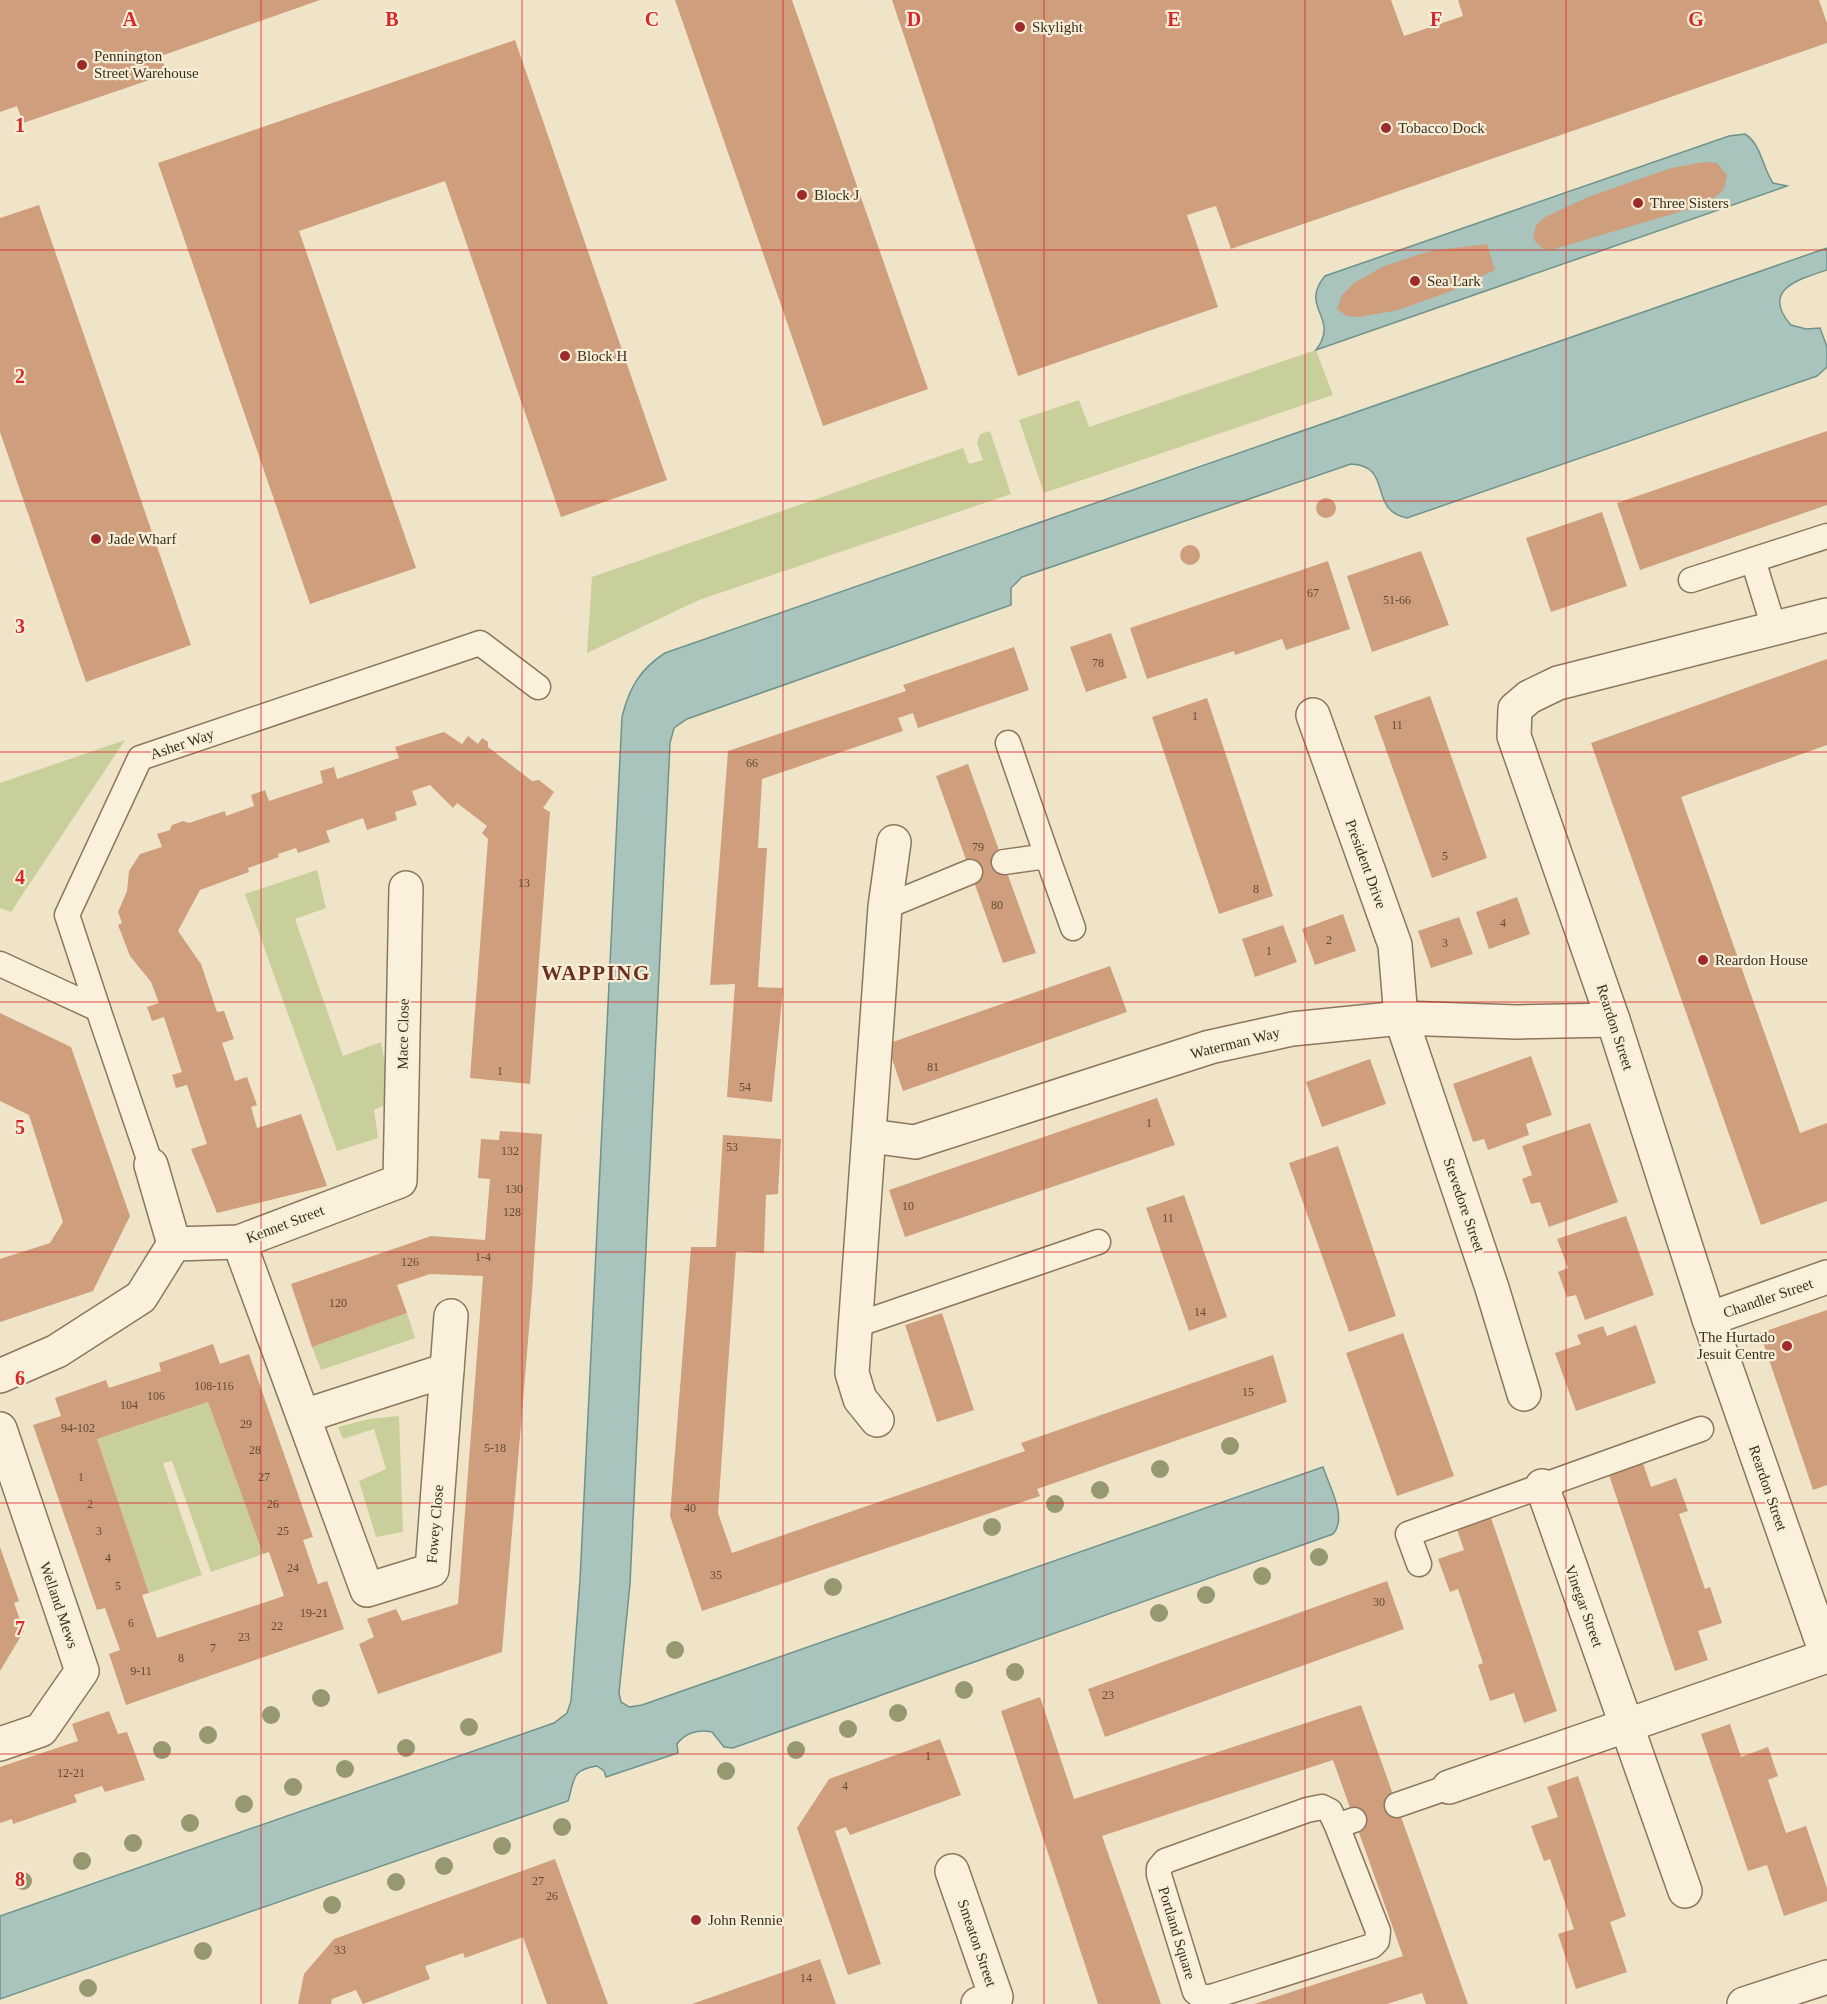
<svg xmlns="http://www.w3.org/2000/svg" width="1827" height="2004" viewBox="0 0 1827 2004" font-family="Georgia,serif">
<style>
.green{fill:#c9cf9b}
.water{fill:#a9c4bc;stroke:#6f938a;stroke-width:1.5}
.building{fill:#cf9f7d;fill-rule:evenodd}
.lines{fill:none;stroke-linecap:round;stroke-linejoin:round}
.service-casing{stroke:#8d765c;stroke-width:27}
.minor-casing{stroke:#8d765c;stroke-width:36}
.service{stroke:#faf1dc;stroke-width:24}
.minor{stroke:#faf1dc;stroke-width:33}
.tree{fill:#96986f}
.grid{fill:none;stroke:#d62828;stroke-width:1.5;stroke-opacity:0.55}
.poi-dot{fill:#9e2a2b;stroke:#f7eed8;stroke-width:2}
.labels{text-anchor:middle;stroke-width:4.5;stroke-linejoin:round;paint-order:stroke}
.number-label{font-size:12px;fill:#624a37}
.poi-label{font-size:15px;fill:#3d2e20;stroke:#f7eed8;text-anchor:start}
.street-label{font-size:15px;fill:#3d2e20;stroke:#f7eed8}
.district-label{font-size:21px;font-weight:bold;letter-spacing:1.5px;fill:#6b2e1e;stroke:#f7eed8}
.grid-label{font-size:20px;text-anchor:middle;font-weight:bold;fill:#d62828;stroke:#f7eed8;stroke-width:4.5;stroke-linejoin:round;paint-order:stroke}
</style>
<rect width="100%" height="100%" fill="#f0e4c8"/>
<g class="green">
<path d="M1316 350 1333 395 1044 493 1019 420 1079 400 1089 427Z"/>
<path d="M990 431 1011 494 699 600 587 653 592 577 963 448 969 464 983 460 977 443 980 434Z"/>
<path d="M125 740 11 912 0 908V783Z"/>
<path d="M317 870 326 908 295 919 343 1056 381 1042 392 1102 374 1110 378 1138 337 1151 245 894Z"/>
<path d="M407 1313 415 1338 321 1370 312 1347Z"/>
<path d="M208 1402 263 1554 211 1572 172 1461 163 1463 202 1575 149 1593 97 1439Z"/>
<path d="M399 1416 403 1532 376 1537 359 1481 386 1469 374 1429 343 1439 338 1427 369 1419Z"/>
</g>
<g class="water">
<path d="M1745 134C1762 145 1762 167 1773 183L1787 186 1316 350C1341 317 1298 308 1325 276L1729 136Z"/>
<path d="M1827 248V270C1799 279 1760 290 1791 325L1806 329 1820 328 1827 347V367L1817 376 1407 518C1367 510 1394 466 1351 464L1022 577 1011 588V605L687 719 674 728 670 743 630 1584 619 1693 621 1702 629 1707 642 1705 1323 1467C1329 1486 1348 1518 1333 1534L733 1748 724 1747 712 1732C698 1729 685 1733 677 1744L678 1753 606 1777 604 1771 597 1766C570 1770 575 1780 568 1801L0 1999V1916L554 1723 567 1713 571 1701 580 1580 622 717C629 688 640 669 665 653Z"/>
</g>
<g class="building">
<path d="M0 0H320L161 56 167 74 23 123 17 106 0 112Z"/>
<path d="M675 0H792L928 389 823 426Z"/>
<path d="M892 0H1391L1404 36 1463 16 1458 0H1819L1827 23V43L1231 249 1216 206 1187 215 1218 307 1018 376Z"/>
<path d="M515 40 667 480 561 517 445 181 299 231 416 568 310 604 158 163Z"/>
<path d="M1705 162 1717 163 1727 175 1724 189 1716 197 1686 210 1554 249H1543L1533 239 1536 225 1545 217 1588 197 1671 168Z"/>
<path d="M39 205 191 645 86 682 0 432V218Z"/>
<path d="M1487 244 1495 270 1449 292 1398 310 1359 317 1347 316 1337 309 1342 295 1354 283 1384 266 1430 251Z"/>
<path d="M1827 431V505L1640 570 1617 503Z"/>
<circle cx="1326" cy="508" r="10"/>
<path d="M1602 512 1627 586 1551 612 1526 538Z"/>
<circle cx="1190" cy="555" r="10"/>
<path d="M1421 551 1449 625 1372 652 1347 576Z"/>
<path d="M1328 561 1350 629 1286 650 1282 639 1235 655 1234 651 1147 679 1130 628Z"/>
<path d="M1111 633 1127 678 1086 692 1070 647Z"/>
<path d="M1014 647 1029 690 918 728 913 713 898 718 903 731 762 779 758 848H767L758 987 783 988 772 1102 727 1097 735 984 710 985 728 751 906 691 903 685Z"/>
<path d="M1827 659V745L1681 797 1800 1133 1827 1123V1201L1761 1225 1591 743Z"/>
<path d="M1430 696 1487 858 1432 878 1374 716Z"/>
<path d="M1207 698 1273 896 1219 914 1152 717Z"/>
<path d="M444 732 462 744 468 736 478 744 482 738 488 742V747L532 781 539 780 554 792 543 808 550 812 530 1084 470 1078 488 839 482 833 487 826 457 803 453 808 430 785 412 791 417 805 395 812 397 820 367 830 363 818 326 831 330 842 298 853 296 848 278 854 279 857 248 868 249 872 200 890 178 931 201 964 217 1012 224 1011 234 1039 222 1043 235 1081 247 1077 257 1105 251 1107 257 1128 301 1114 327 1186 217 1213 191 1149 207 1144 187 1085 176 1088 172 1075 182 1072 164 1017 152 1021 147 1007 159 1003 151 982 130 956 118 925 122 923 118 912 127 891 129 871 140 854 162 847 157 834 170 830 172 825 183 821 189 823 225 811 226 816 254 806 251 795 265 790 269 801 323 783 320 771 334 767 337 779 399 758 395 747Z"/>
<path d="M968 764 1036 953 1003 963 936 776Z"/>
<path d="M1517 897 1530 934 1489 949 1476 912Z"/>
<path d="M1343 914 1356 951 1315 965 1302 929Z"/>
<path d="M1459 917 1473 954 1431 968 1418 931Z"/>
<path d="M1283 925 1297 962 1255 977 1242 939Z"/>
<path d="M1110 966 1127 1012 903 1091 887 1044Z"/>
<path d="M0 1013 71 1047 130 1216 93 1291 0 1322V1259L50 1243 63 1222 29 1115 0 1101Z"/>
<path d="M1531 1056 1552 1115 1526 1124 1529 1135 1488 1150 1484 1139 1473 1142 1453 1084Z"/>
<path d="M1370 1059 1386 1104 1322 1127 1306 1082Z"/>
<path d="M1157 1098 1175 1145 905 1237 889 1190Z"/>
<path d="M1590 1123 1618 1202 1549 1227 1540 1202 1531 1204 1522 1179 1532 1175 1522 1146Z"/>
<path d="M500 1131 542 1134 532 1293 502 1652 378 1694 359 1644 374 1637 367 1619 396 1609 402 1621 458 1604 483 1276 430 1274 397 1285 407 1313 312 1347 291 1284 431 1236 485 1240 490 1179 478 1178 481 1139 499 1140Z"/>
<path d="M723 1135 781 1139 778 1194 766 1195 764 1253 736 1251 718 1513 732 1553 1025 1451 1021 1443 1273 1355 1287 1402 1037 1489 1040 1496 702 1611 670 1516 691 1247H716Z"/>
<path d="M1338 1146 1396 1316 1349 1332 1289 1163Z"/>
<path d="M1184 1195 1227 1317 1189 1331 1146 1208Z"/>
<path d="M1626 1216 1654 1295 1585 1320 1576 1295 1567 1297 1558 1272 1568 1268 1557 1239Z"/>
<path d="M1827 1310V1485L1813 1490 1760 1333Z"/>
<path d="M942 1313 974 1410 937 1422 905 1325Z"/>
<path d="M1636 1325 1656 1383 1576 1411 1555 1353 1581 1344 1577 1335 1603 1326 1607 1336Z"/>
<path d="M1403 1333 1454 1476 1397 1496 1346 1353Z"/>
<path d="M213 1344 220 1364 249 1354 313 1537 303 1540 318 1584 327 1581 344 1629 126 1705 109 1654 120 1650 105 1608 97 1610 33 1425 61 1416 55 1398 106 1380 109 1388 161 1371 159 1363ZM208 1402 263 1554 269 1552 284 1596 157 1638 142 1595 149 1593 97 1439Z"/>
<path d="M1641 1457 1651 1487 1676 1478 1688 1511 1679 1514 1705 1589 1710 1587 1722 1623 1698 1631 1708 1660 1675 1671 1607 1469Z"/>
<path d="M1488 1509 1557 1711 1524 1723 1514 1693 1490 1701 1478 1665 1483 1663 1458 1589 1450 1592 1438 1559 1464 1550 1454 1521Z"/>
<path d="M0 1547 19 1601 14 1603 24 1631 0 1671Z"/>
<path d="M1387 1581 1404 1629 1105 1737 1088 1689Z"/>
<path d="M1040 1697 1074 1799 1361 1705 1468 2004H1426L1422 1993 1387 2004H1254L1403 1956 1333 1760 1102 1836 1161 2004H1098L1001 1711Z"/>
<path d="M109 1711 118 1734 127 1732 145 1780 105 1792 102 1786 74 1795 77 1802 13 1824 12 1819 0 1823V1767L78 1741 72 1724Z"/>
<path d="M1730 1724 1741 1757 1768 1747 1778 1776 1768 1780 1786 1833 1806 1826 1827 1888V1901L1784 1916 1767 1865 1748 1871 1701 1734Z"/>
<path d="M940 1739 961 1795 850 1835 846 1827 835 1831 881 1964 848 1975 797 1828 829 1779Z"/>
<path d="M1578 1776 1626 1916 1610 1922 1627 1972 1576 1989 1558 1934 1574 1929 1550 1859 1544 1861 1531 1826 1558 1817 1547 1787Z"/>
<path d="M555 1859 608 2004H547L523 1937 465 1958 463 1953 425 1966 430 1979 363 2004 356 1990 332 1999 331 2004H298L304 1974 334 1939Z"/>
<path d="M820 1959 836 2004H692Z"/>
</g>
<g class="lines">
<defs>
<g id="service">
<path d="M1753 560 1774 628"/>
<path d="M1691 580 1827 536"/>
<path d="M1047 856 1073 928"/>
<path d="M1004 862 1047 856 1008 743"/>
<path d="M885 907 970 872"/>
<path d="M0 964 98 1009 67 915 140 758 480 643 538 687"/>
<path d="M98 1009 151 1165"/>
<path d="M856 1325 1098 1242"/>
<path d="M1419 1564 1408 1534 1701 1429"/>
<path d="M1397 1805 1449 1787"/>
<path d="M1337 1826 1378 1931 1377 1941 1372 1946 1214 1996 1204 1998 1195 1992 1159 1875V1868L1165 1861 1307 1810 1322 1807 1330 1811 1337 1826 1354 1820"/>
</g>
<g id="minor">
<path d="M1827 615 1558 683 1529 697 1515 709 1514 736 1613 1020 1709 1319 1827 1656"/>
<path d="M1313 715 1395 945 1401 1018 1492 1288 1524 1394"/>
<path d="M870 1136 915 1142 1210 1047 1292 1029 1401 1018 1517 1022 1613 1020"/>
<path d="M151 1165 174 1244"/>
<path d="M239 1242 367 1590 432 1570 451 1316"/>
<path d="M1709 1319 1827 1277"/>
<path d="M0 1376 57 1351 141 1297 174 1244 239 1242 400 1181 406 888"/>
<path d="M304 1416 447 1370"/>
<path d="M877 1420 860 1399 852 1373 885 907 894 842"/>
<path d="M0 1429 82 1671 41 1730 0 1744"/>
<path d="M1542 1486 1685 1891"/>
<path d="M1449 1787 1827 1656"/>
<path d="M952 1871 996 1997 978 2004"/>
<path d="M1744 2004 1827 1977"/>
</g>
</defs>
<use href="#service" class="service-casing"/>
<use href="#minor" class="minor-casing"/>
<use href="#service" class="service"/>
<use href="#minor" class="minor"/>
</g>
<g class="tree">
<circle cx="1230" cy="1446" r="9"/>
<circle cx="1160" cy="1469" r="9"/>
<circle cx="1100" cy="1490" r="9"/>
<circle cx="1055" cy="1504" r="9"/>
<circle cx="992" cy="1527" r="9"/>
<circle cx="1319" cy="1557" r="9"/>
<circle cx="1262" cy="1576" r="9"/>
<circle cx="833" cy="1587" r="9"/>
<circle cx="1206" cy="1595" r="9"/>
<circle cx="1159" cy="1613" r="9"/>
<circle cx="675" cy="1650" r="9"/>
<circle cx="1015" cy="1672" r="9"/>
<circle cx="964" cy="1690" r="9"/>
<circle cx="321" cy="1698" r="9"/>
<circle cx="898" cy="1713" r="9"/>
<circle cx="271" cy="1715" r="9"/>
<circle cx="469" cy="1727" r="9"/>
<circle cx="848" cy="1729" r="9"/>
<circle cx="208" cy="1735" r="9"/>
<circle cx="406" cy="1748" r="9"/>
<circle cx="162" cy="1750" r="9"/>
<circle cx="796" cy="1750" r="9"/>
<circle cx="345" cy="1769" r="9"/>
<circle cx="726" cy="1771" r="9"/>
<circle cx="293" cy="1787" r="9"/>
<circle cx="244" cy="1804" r="9"/>
<circle cx="190" cy="1823" r="9"/>
<circle cx="562" cy="1827" r="9"/>
<circle cx="133" cy="1843" r="9"/>
<circle cx="502" cy="1846" r="9"/>
<circle cx="82" cy="1861" r="9"/>
<circle cx="444" cy="1866" r="9"/>
<circle cx="23" cy="1881" r="9"/>
<circle cx="396" cy="1882" r="9"/>
<circle cx="332" cy="1905" r="9"/>
<circle cx="203" cy="1951" r="9"/>
<circle cx="88" cy="1988" r="9"/>
</g>
<path class="grid" d="M261 0V2004M522 0V2004M783 0V2004M1044 0V2004M1305 0V2004M1566 0V2004M0 250H1827M0 501H1827M0 752H1827M0 1002H1827M0 1252H1827M0 1503H1827M0 1754H1827"/>
<g class="poi-dot">
<circle cx="1020" cy="27" r="6"/>
<circle cx="82" cy="65" r="6"/>
<circle cx="1386" cy="128" r="6"/>
<circle cx="802" cy="195" r="6"/>
<circle cx="1638" cy="203" r="6"/>
<circle cx="1415" cy="281" r="6"/>
<circle cx="565" cy="356" r="6"/>
<circle cx="96" cy="539" r="6"/>
<circle cx="1703" cy="960" r="6"/>
<circle cx="1787" cy="1346" r="6"/>
<circle cx="696" cy="1920" r="6"/>
</g>
<g class="labels">
<g class="number-label">
<text x="1313" y="597">67</text>
<text x="1397" y="604">51-66</text>
<text x="1098" y="667">78</text>
<text x="1195" y="720">1</text>
<text x="1397" y="729">11</text>
<text x="752" y="767">66</text>
<text x="978" y="851">79</text>
<text x="1445" y="860">5</text>
<text x="524" y="887">13</text>
<text x="1256" y="893">8</text>
<text x="997" y="909">80</text>
<text x="1503" y="927">4</text>
<text x="1329" y="944">2</text>
<text x="1445" y="947">3</text>
<text x="1269" y="955">1</text>
<text x="933" y="1071">81</text>
<text x="500" y="1075">1</text>
<text x="745" y="1091">54</text>
<text x="1149" y="1127">1</text>
<text x="732" y="1151">53</text>
<text x="510" y="1155">132</text>
<text x="514" y="1193">130</text>
<text x="908" y="1210">10</text>
<text x="512" y="1216">128</text>
<text x="1168" y="1222">11</text>
<text x="483" y="1261">1-4</text>
<text x="410" y="1266">126</text>
<text x="338" y="1307">120</text>
<text x="1200" y="1316">14</text>
<text x="214" y="1390">108-116</text>
<text x="1248" y="1396">15</text>
<text x="156" y="1400">106</text>
<text x="129" y="1409">104</text>
<text x="246" y="1428">29</text>
<text x="78" y="1432">94-102</text>
<text x="495" y="1452">5-18</text>
<text x="255" y="1454">28</text>
<text x="81" y="1481">1</text>
<text x="264" y="1481">27</text>
<text x="90" y="1508">2</text>
<text x="273" y="1508">26</text>
<text x="690" y="1512">40</text>
<text x="99" y="1535">3</text>
<text x="283" y="1535">25</text>
<text x="108" y="1562">4</text>
<text x="293" y="1572">24</text>
<text x="716" y="1579">35</text>
<text x="118" y="1590">5</text>
<text x="1379" y="1606">30</text>
<text x="314" y="1617">19-21</text>
<text x="131" y="1627">6</text>
<text x="277" y="1630">22</text>
<text x="244" y="1641">23</text>
<text x="213" y="1652">7</text>
<text x="181" y="1662">8</text>
<text x="141" y="1675">9-11</text>
<text x="1108" y="1699">23</text>
<text x="928" y="1760">1</text>
<text x="71" y="1777">12-21</text>
<text x="845" y="1790">4</text>
<text x="538" y="1885">27</text>
<text x="552" y="1900">26</text>
<text x="340" y="1954">33</text>
<text x="806" y="1982">14</text>
</g>
<g class="poi-label">
<text x="1032" y="32">Skylight</text>
<text x="94" y="61">Pennington<tspan x="94" dy="17">Street Warehouse</tspan></text>
<text x="1398" y="133">Tobacco Dock</text>
<text x="814" y="200">Block J</text>
<text x="1650" y="208">Three Sisters</text>
<text x="1427" y="286">Sea Lark</text>
<text x="577" y="361">Block H</text>
<text x="108" y="544">Jade Wharf</text>
<text x="1715" y="965">Reardon House</text>
<text x="1775" y="1342" text-anchor="end">The Hurtado<tspan x="1775" dy="17">Jesuit Centre</tspan></text>
<text x="708" y="1925">John Rennie</text>
</g>
<g class="street-label">
<text transform="translate(182 744) rotate(-19)" y="5">Asher Way</text>
<text transform="translate(1366 864) rotate(70)" y="5">President Drive</text>
<text transform="translate(1615 1027) rotate(72)" y="5">Reardon Street</text>
<text transform="translate(403 1034) rotate(-89)" y="5">Mace Close</text>
<text transform="translate(1235 1043) rotate(-14)" y="5">Waterman Way</text>
<text transform="translate(1464 1205) rotate(71)" y="5">Stevedore Street</text>
<text transform="translate(285 1224) rotate(-21)" y="5">Kennet Street</text>
<text transform="translate(1768 1298) rotate(-19)" y="5">Chandler Street</text>
<text transform="translate(1768 1488) rotate(71)" y="5">Reardon Street</text>
<text transform="translate(435 1524) rotate(-85)" y="5">Fowey Close</text>
<text transform="translate(59 1605) rotate(71)" y="5">Welland Mews</text>
<text transform="translate(1584 1606) rotate(70)" y="5">Vinegar Street</text>
<text transform="translate(1177 1933) rotate(73)" y="5">Portland Square</text>
<text transform="translate(977 1943) rotate(71)" y="5">Smeaton Street</text>
</g>
<g class="district-label">
<text x="596" y="980">WAPPING</text>
</g>
</g>
<g class="grid-label">
<text x="130" y="26">A</text>
<text x="392" y="26">B</text>
<text x="652" y="26">C</text>
<text x="914" y="26">D</text>
<text x="1174" y="26">E</text>
<text x="1436" y="26">F</text>
<text x="1696" y="26">G</text>
<text x="20" y="132">1</text>
<text x="20" y="383">2</text>
<text x="20" y="633">3</text>
<text x="20" y="884">4</text>
<text x="20" y="1134">5</text>
<text x="20" y="1385">6</text>
<text x="20" y="1635">7</text>
<text x="20" y="1886">8</text>
</g>
</svg>
